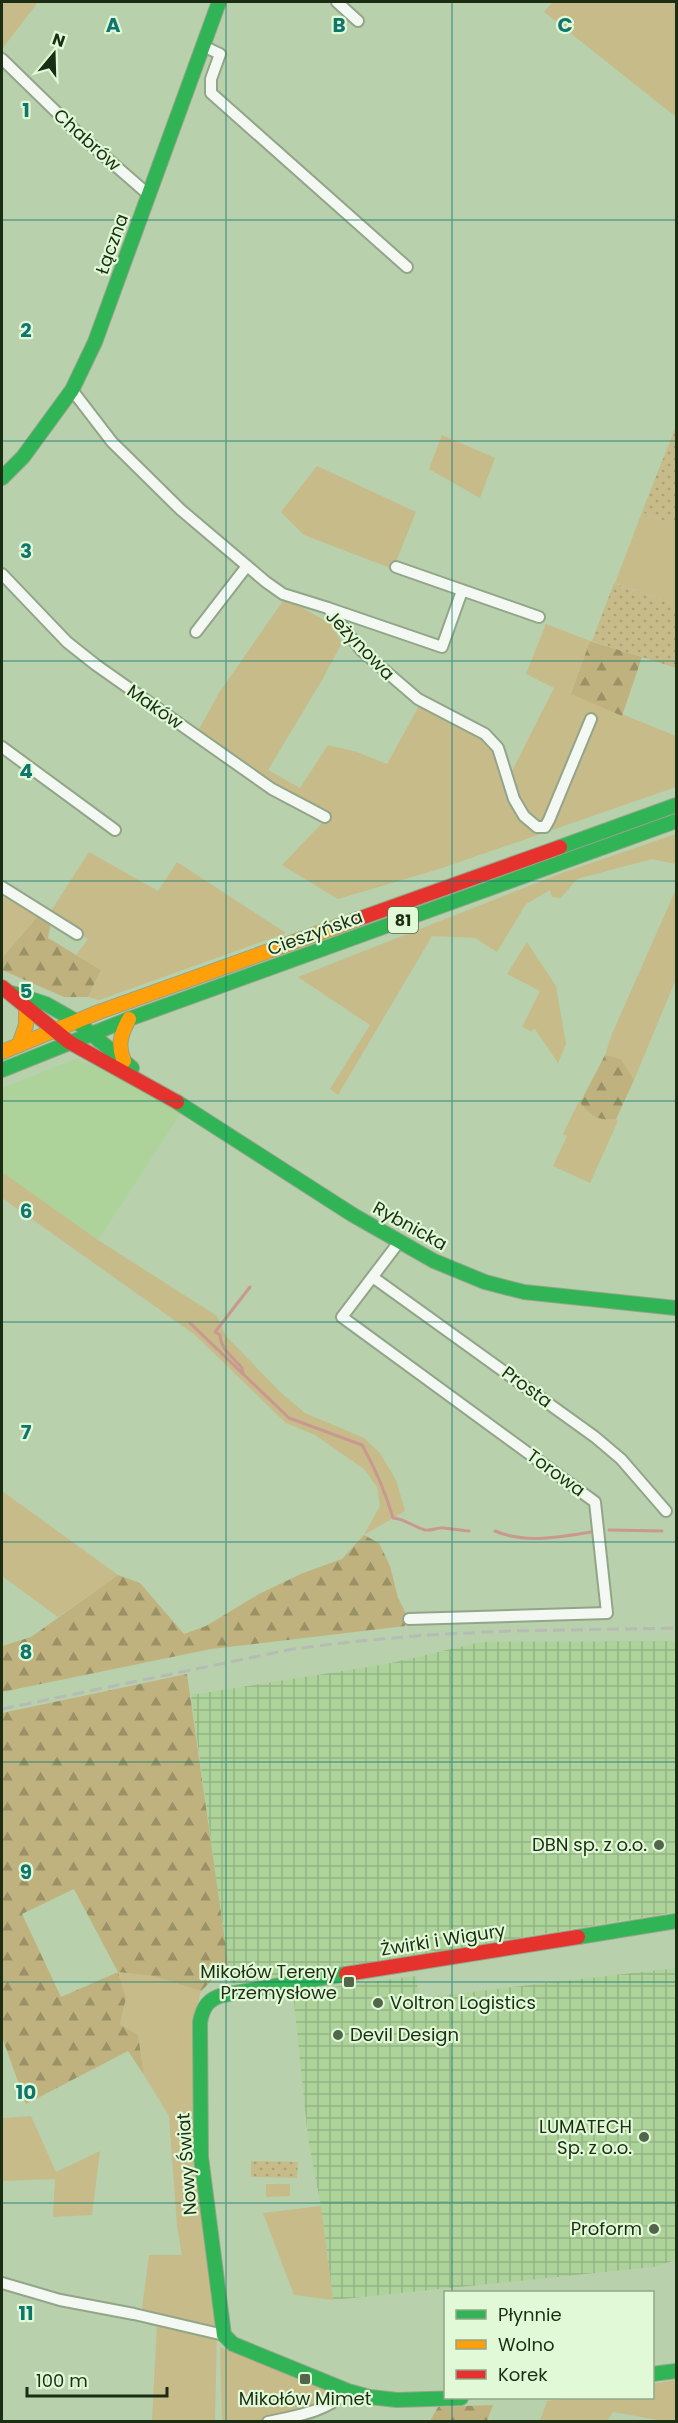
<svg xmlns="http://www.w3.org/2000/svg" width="678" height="2423" viewBox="0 0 678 2423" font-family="Poppins,sans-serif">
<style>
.built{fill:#add39b}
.industrial{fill:url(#industrial-grid)}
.grass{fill:#c7bb89}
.forest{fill:url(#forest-firs);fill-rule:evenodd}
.park{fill:url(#park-dots)}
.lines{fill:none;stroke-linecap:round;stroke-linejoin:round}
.stream{stroke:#c99891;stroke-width:3}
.street-casing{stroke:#92a589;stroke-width:14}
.fast-casing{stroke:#92a589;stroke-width:16}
.slow-casing{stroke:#92a589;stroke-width:16}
.jam-casing{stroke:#92a589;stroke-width:16}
.street{stroke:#f4f8f3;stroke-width:10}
.fast{stroke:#30b455;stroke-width:14}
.slow{stroke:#ff9f0a;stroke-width:14}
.jam{stroke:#e5322d;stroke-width:14}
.rail{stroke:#b6bcb3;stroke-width:3;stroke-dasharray:12 6;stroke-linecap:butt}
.grid{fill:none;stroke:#0f766e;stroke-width:1.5;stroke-opacity:0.55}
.poi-dot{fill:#526649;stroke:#e1f9d7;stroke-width:2}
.labels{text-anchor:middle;stroke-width:4.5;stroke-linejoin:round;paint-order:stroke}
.shield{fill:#e1f9d7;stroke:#566a4e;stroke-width:1.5}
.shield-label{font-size:16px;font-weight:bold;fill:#1b2d13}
.street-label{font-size:18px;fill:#1b2d13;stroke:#e1f9d7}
.poi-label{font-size:18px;fill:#1b2d13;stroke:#e1f9d7;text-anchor:end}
.grid-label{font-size:20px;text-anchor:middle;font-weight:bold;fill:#0f766e;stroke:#e1f9d7;stroke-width:4.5;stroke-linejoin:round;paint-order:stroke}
</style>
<defs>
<pattern id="industrial-grid" width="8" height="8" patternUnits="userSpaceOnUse" patternTransform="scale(1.5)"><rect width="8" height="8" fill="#add39b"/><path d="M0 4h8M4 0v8" fill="none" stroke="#94b585"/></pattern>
<pattern id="forest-firs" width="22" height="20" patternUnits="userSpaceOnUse" patternTransform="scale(1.5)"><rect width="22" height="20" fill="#c0b27e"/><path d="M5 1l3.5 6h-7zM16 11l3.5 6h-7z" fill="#9b9166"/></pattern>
<pattern id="park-dots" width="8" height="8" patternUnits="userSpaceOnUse" patternTransform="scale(1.5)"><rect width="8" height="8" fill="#c7bb89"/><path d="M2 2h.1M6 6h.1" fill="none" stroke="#aaa175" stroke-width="1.8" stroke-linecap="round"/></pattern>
</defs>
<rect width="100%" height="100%" fill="#b8d0ac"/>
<path class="built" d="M76 1059 127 1079 182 1111 98 1240 2 1172V1088Z"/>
<g class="industrial">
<path d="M676 1641V1912L290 1976 231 1984 191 1695 387 1664 481 1642Z"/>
<path d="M676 1968V2260L653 2267 333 2300 321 2206 308 2138 293 1992 416 1976 419 1998Z"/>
</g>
<g class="grass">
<path d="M2 2H38L2 49Z"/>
<path d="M553 2H676V117L544 12Z"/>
<path d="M442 435 495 458 480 498 429 469Z"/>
<path d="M317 466 416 512 393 569 304 535 281 512Z"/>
<path d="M642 512 676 526V605L615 583Z"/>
<path d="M285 598 331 624 342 643 322 680 268 770 300 788 328 745 357 752 387 764 419 706 485 738 511 773 554 688 526 674 546 624 590 641 572 694 676 736V787L439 869 338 899 282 865 324 821 213 755 223 746 198 731 219 693Z"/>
<path d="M676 834V864L652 859 577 879 561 898 552 897 550 890 526 904 497 952 475 938 432 936 338 1095 330 1089 370 1025 298 977 562 873Z"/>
<path d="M89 852 158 891 177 862 286 933 99 1000 88 997 101 970 76 955 88 939 49 914Z"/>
<path d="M676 889V979L634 1080 621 1059 605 1055 612 1034Z"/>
<path d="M6 893 39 915 2 958V901Z"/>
<path d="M527 942 556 986 566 1044 558 1063 535 1029 531 1031 522 1027 540 991 507 974Z"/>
<path d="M579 1101C593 1115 595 1121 616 1119L618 1121 590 1183 553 1166 567 1136 563 1134Z"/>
<path d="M2 1172 98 1240 217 1316 226 1336 280 1392 305 1413 364 1438 380 1453 396 1480 405 1511 364 1535 380 1506 377 1487 364 1469 315 1435 286 1423 194 1334 2 1198Z"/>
<path d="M2 1491 118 1575 58 1617 2 1576Z"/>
<path d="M118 1972 153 1976 201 1991 195 2015 217 2330 215 2421H152L157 2325 142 2308 149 2255H182L177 2226 169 2116 144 2075 138 2035 120 2024 126 1998Z"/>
<path d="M31 2116 56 2172 100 2151 92 2215 53 2217 55 2179 2 2181V2118Z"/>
<path d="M266 2184H290V2196L266 2197Z"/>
<path d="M321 2206 333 2300 294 2295 263 2213Z"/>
<path d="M220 2347 335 2392 334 2396 302 2413 254 2421H222Z"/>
<path d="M676 2380V2421H664L613 2412 607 2421H540L547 2401 567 2398H652L653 2384Z"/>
</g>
<g class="forest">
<path d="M590 641 642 657 622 716 571 694Z"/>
<path d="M39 915 51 922 48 938 101 970 88 997H64L2 970V958Z"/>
<path d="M605 1055 621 1059 634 1080 616 1119C597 1121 593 1117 580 1103Z"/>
<path d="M364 1535 379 1543 390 1566 398 1598 406 1614 405 1626 211 1649 2 1692V1646L31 1637 118 1575 140 1583 184 1634 206 1626 259 1594 303 1573 342 1559Z"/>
<path d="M187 1674 230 1976 213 1979 201 1991 153 1976 118 1972 126 1998 120 2024 138 2035 144 2075 128 2051 26 2104 2 2037V1713ZM74 1889 118 1972 61 1997 22 1914Z"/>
<path d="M493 2405 487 2421H430L438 2407Z"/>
</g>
<g class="park">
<path d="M676 426V526L642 512Z"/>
<path d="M614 583 676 605V668L592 641Z"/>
<path d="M251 2161 298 2162 297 2178 251 2177Z"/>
</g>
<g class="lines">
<g class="stream">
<path d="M190 1323 289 1418 362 1445C375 1468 386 1494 393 1518 403 1518 414 1527 425 1530 432 1531 438 1527 444 1528 452 1529 460 1530 469 1531"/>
<path d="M243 1374 242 1368C233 1357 221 1350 220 1335L215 1332 250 1287"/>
<path d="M609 1530 662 1531"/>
<path d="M495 1531C525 1544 559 1537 591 1532"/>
</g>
<defs>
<g id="street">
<path d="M337 2 358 21"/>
<path d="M203 46 220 54 211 79V93L407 267"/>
<path d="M2 59 79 134 149 195"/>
<path d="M72 390 112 442 181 510 266 582 283 594 328 608 361 650 418 699 485 734 498 748 514 799 524 816 537 827H545L549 820 591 719"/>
<path d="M396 567 539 617"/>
<path d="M2 574 67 642 96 665 272 789 325 817"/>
<path d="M328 608 442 647 462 591"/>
<path d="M196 632 247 566"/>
<path d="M2 747 115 830"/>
<path d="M2 887 77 934"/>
<path d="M399 1242 342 1317 595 1502 607 1613 409 1619"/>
<path d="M374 1278 595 1437 621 1459 666 1511"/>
<path d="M2 2283 60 2300 134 2314 224 2335"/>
<path d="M268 2422C296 2416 326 2412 348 2391"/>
</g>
<g id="fast">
<path d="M2 478 23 457 72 390 95 342 219 2"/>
<path d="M560 847 676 805"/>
<path d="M12 993 46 1004 76 1021 132 1068"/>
<path d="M2 1070 129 1019 676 821"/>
<path d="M177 1102 353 1215 434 1261 485 1282 524 1292 676 1308"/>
<path d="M578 1937 676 1921"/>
<path d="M346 1974 223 1995C208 1999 203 2007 200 2022L201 2157 224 2335 233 2344 348 2391 370 2397 397 2400 461 2398"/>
<path d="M652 2374 676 2371"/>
</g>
<g id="slow">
<path d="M19 1045 26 1025V1009"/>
<path d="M2 1052 99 1012 358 919"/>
<path d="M124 1061C117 1045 121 1034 129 1019"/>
</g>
<g id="jam">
<path d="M358 919 560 847"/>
<path d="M2 987 69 1042 177 1102"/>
<path d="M346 1974 578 1937"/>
</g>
</defs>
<use href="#street" class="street-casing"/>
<use href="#fast" class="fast-casing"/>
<use href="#slow" class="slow-casing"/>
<use href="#jam" class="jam-casing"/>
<use href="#street" class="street"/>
<use href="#fast" class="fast"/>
<use href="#slow" class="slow"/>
<use href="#jam" class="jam"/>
<path class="rail" d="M2 1709 293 1649 359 1641 427 1635 509 1631 676 1628"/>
</g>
<path class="grid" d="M226 2V2422M452 2V2292M2 220H676M2 441H676M2 661H676M2 881H676M2 1101H676M2 1322H676M2 1542H676M2 1762H676M2 1982H676M2 2203H676M452 2398V2422"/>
<g class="poi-dot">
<circle cx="659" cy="1845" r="6"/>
<rect x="343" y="1976" width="12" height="12" rx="3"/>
<circle cx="378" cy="2003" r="6"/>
<circle cx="338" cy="2035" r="6"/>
<circle cx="644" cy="2137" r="6"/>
<circle cx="654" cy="2229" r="6"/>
<rect x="299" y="2373" width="12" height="12" rx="3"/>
</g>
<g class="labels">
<rect class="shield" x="388" y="907" width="30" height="26" rx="4.5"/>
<g class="shield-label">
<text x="403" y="926">81</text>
</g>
<g class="street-label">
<text transform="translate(87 140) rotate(42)" y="6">Chabrów</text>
<text transform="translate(112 244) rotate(-70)" y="6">Łączna</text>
<text transform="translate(360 645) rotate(46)" y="6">Jeżynowa</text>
<text transform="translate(155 707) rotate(35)" y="6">Maków</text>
<text transform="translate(315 933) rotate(-20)" y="6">Cieszyńska</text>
<text transform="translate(410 1226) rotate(29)" y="6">Rybnicka</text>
<text transform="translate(527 1387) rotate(36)" y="6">Prosta</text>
<text transform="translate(556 1473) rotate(36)" y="6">Torowa</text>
<text transform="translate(443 1940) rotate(-9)" y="6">Żwirki i Wigury</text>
<text transform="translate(187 2164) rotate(-94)" y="6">Nowy Świat</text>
</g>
<g class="poi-label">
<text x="647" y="1851">DBN sp. z o.o.</text>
<text x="337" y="1978">Mikołów Tereny<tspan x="337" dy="21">Przemysłowe</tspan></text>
<text x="390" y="2009" text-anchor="start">Voltron Logistics</text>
<text x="350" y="2041" text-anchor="start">Devil Design</text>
<text x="632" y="2133">LUMATECH<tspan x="632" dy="21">Sp. z o.o.</tspan></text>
<text x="642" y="2235">Proform</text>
<text x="305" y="2405" text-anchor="middle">Mikołów Mimet</text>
</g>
</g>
<g class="grid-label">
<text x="113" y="32">A</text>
<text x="339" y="32">B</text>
<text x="565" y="32">C</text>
<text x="26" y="117">1</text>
<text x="26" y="337">2</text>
<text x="26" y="558">3</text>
<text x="26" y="778">4</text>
<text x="26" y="998">5</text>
<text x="26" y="1218">6</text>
<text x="26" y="1439">7</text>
<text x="26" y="1659">8</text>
<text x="26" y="1879">9</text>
<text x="26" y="2099">10</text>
<text x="26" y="2320">11</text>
</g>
<rect width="678" height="2423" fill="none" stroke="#1b2d13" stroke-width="6"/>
<rect x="444" y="2291" width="210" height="108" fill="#e1f9d7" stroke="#92a789" stroke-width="1.5"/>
<rect x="456" y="2310" width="30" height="9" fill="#30b455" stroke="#92a789" stroke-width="1.5"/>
<text x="498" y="2321" font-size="18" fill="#1b2d13">Płynnie</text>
<rect x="456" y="2340" width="30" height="9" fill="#ff9f0a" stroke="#92a789" stroke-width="1.5"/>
<text x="498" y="2351" font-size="18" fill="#1b2d13">Wolno</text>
<rect x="456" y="2370" width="30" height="9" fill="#e5322d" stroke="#92a789" stroke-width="1.5"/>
<text x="498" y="2381" font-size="18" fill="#1b2d13">Korek</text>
<g transform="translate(54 54) rotate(19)" stroke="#e1f9d7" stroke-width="4.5" paint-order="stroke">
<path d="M0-4.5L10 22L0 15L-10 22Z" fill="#1b2d13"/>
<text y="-9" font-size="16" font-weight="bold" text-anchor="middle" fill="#1b2d13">N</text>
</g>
<path d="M27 2387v9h140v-9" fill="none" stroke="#1b2d13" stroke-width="3"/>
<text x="36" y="2387" font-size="18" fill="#1b2d13" stroke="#e1f9d7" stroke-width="4.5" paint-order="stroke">100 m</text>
</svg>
